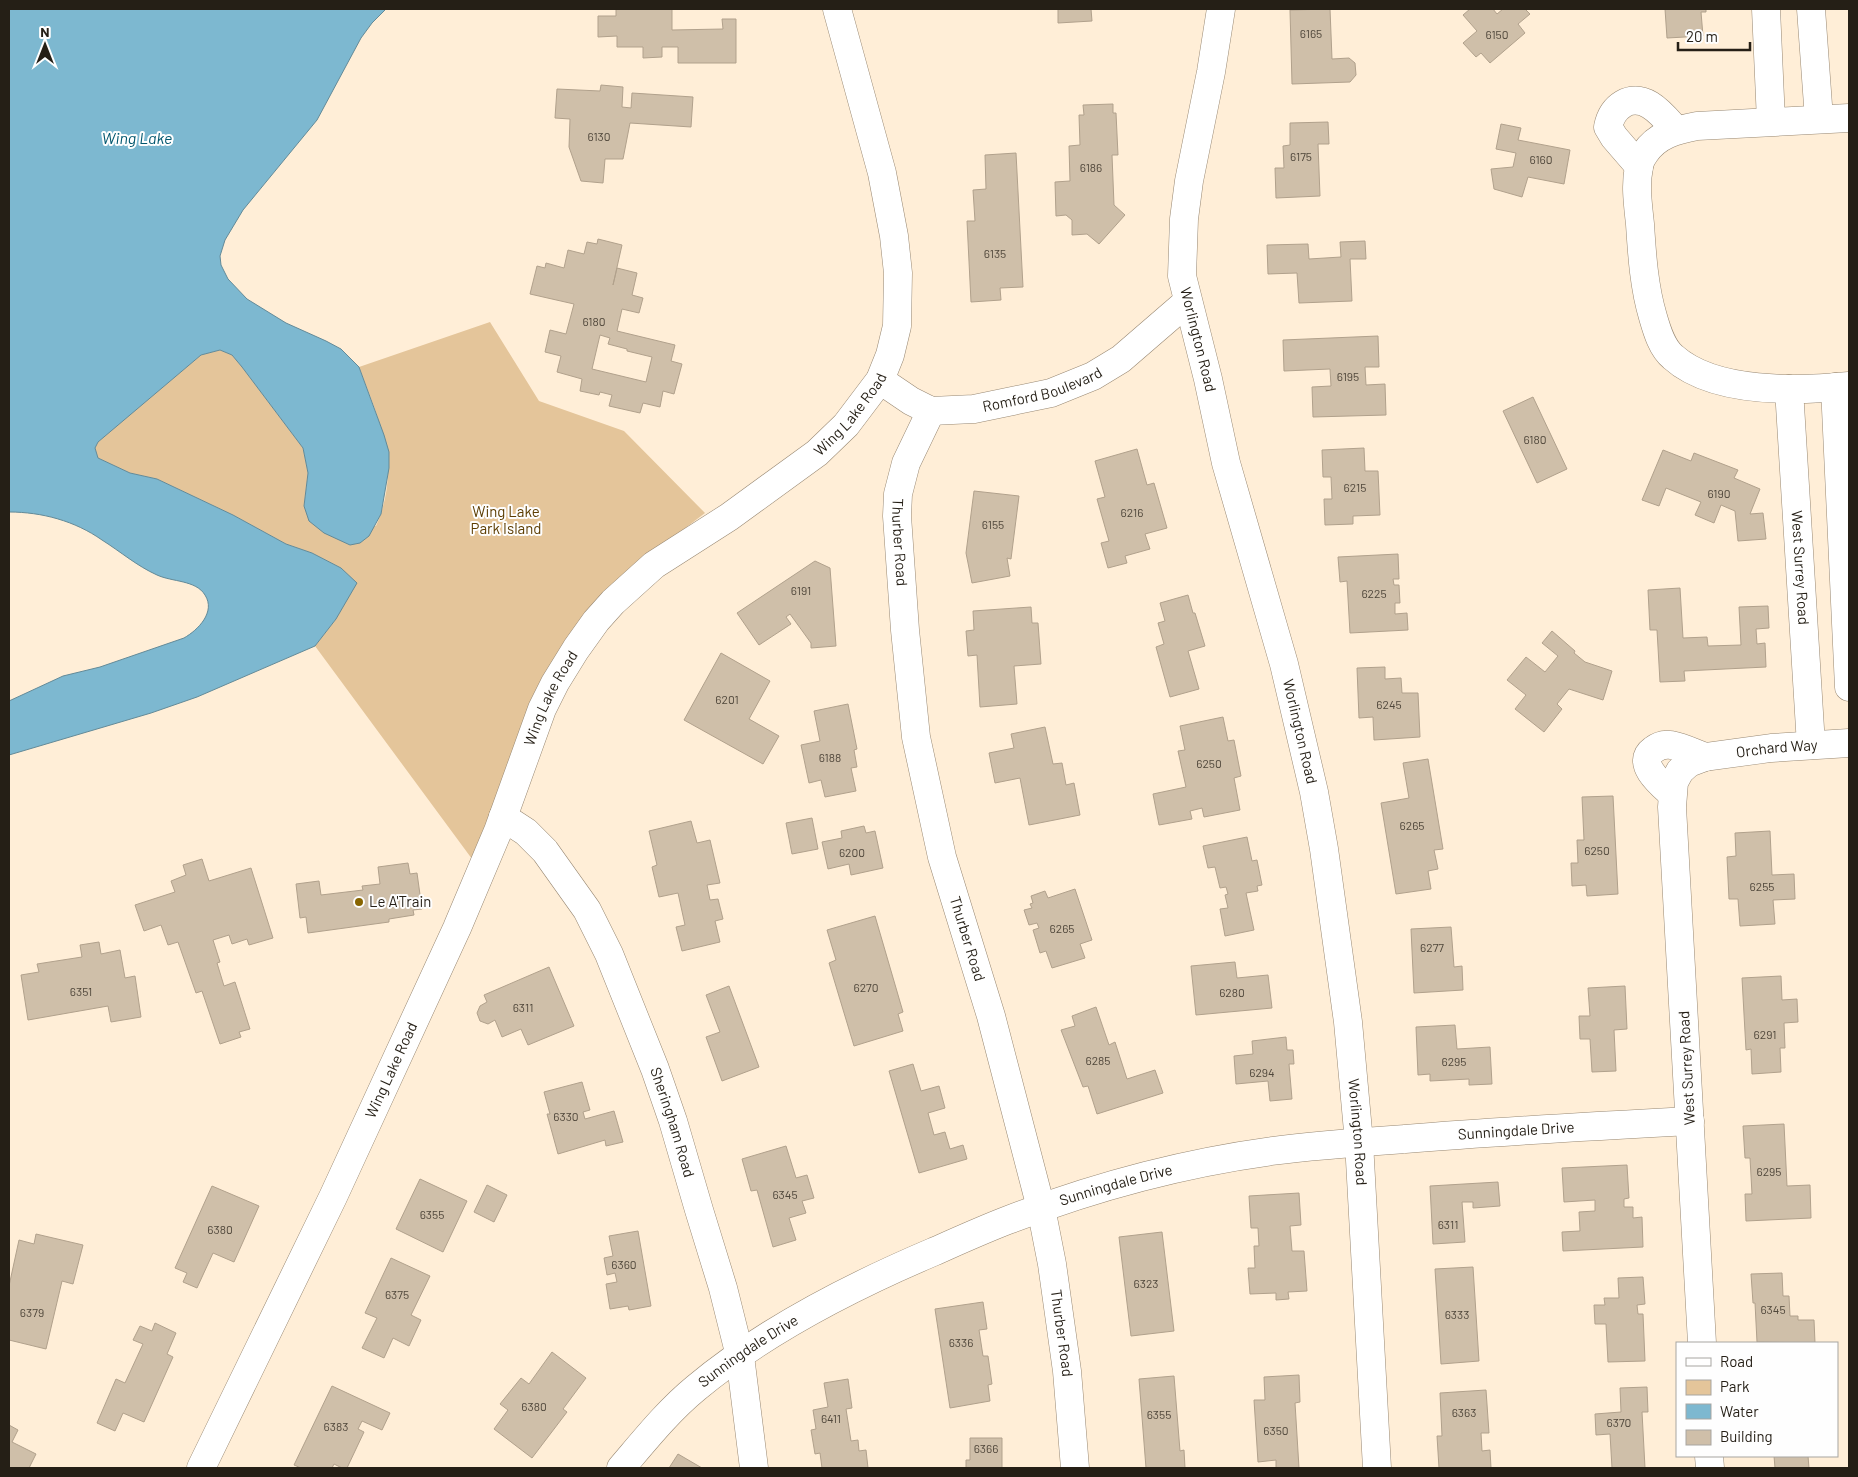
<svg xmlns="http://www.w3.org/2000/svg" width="1858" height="1477" viewBox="0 0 1858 1477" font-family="Barlow,sans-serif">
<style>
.park{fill:#e4c59a}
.water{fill:#7db8d0;stroke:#638a98}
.building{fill:#cfbfa9;stroke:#b1a18c;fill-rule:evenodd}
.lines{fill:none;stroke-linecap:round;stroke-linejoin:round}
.minor-casing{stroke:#988873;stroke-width:29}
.minor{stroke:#fff;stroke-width:28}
.poi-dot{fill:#876400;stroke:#fefefe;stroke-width:2}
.labels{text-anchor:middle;stroke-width:4;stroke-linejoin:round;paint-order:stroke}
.number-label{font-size:12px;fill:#50473b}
.street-label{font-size:15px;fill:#251f16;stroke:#fefefe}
.park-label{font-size:15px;fill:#5c3d02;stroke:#fefefe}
.poi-label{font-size:15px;fill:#251f16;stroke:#fefefe;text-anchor:start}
.water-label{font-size:16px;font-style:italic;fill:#02576f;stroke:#fefefe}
</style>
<rect width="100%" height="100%" fill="#ffeed7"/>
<path class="park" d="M490 322 539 401 624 431 705 513 612 584 577 635 475 863 315 646 336 619 341 568 312 553 286 544 233 515 157 479 130 473 98 458 95 448 98 442 116 426 201 355 220 350 232 355 242 367 303 448 308 473 304 506 376 526C402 466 380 423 359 367Z"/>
<path class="water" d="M9 9H386L372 23 361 38 317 120 243 210 225 240 220 256 221 265 228 279 247 299 286 323 326 341 341 349 359 367 384 435 389 452V468L381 514 369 536 360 543 350 545 324 533 309 521 304 506 308 473 303 448 242 367 232 355 220 350 201 355 98 442 95 448 98 458 130 473 157 479 233 515 286 544 312 553 341 568 357 583 336 619 315 646 197 697 151 713 9 755V701L63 676 100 667 184 638C198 630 216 612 205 595 196 580 172 582 157 575 137 566 121 552 102 540 75 521 42 512 9 512Z"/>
<g class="building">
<path d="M616 9H672V30L723 29 722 19H736V63H678V47H662V57L643 58V47H617V36L598 37V16H616Z"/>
<path d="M1058 9H1091L1092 21 1058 23Z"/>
<path d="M1330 9 1332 59 1349 58 1355 63 1356 75 1350 82 1292 84 1290 10Z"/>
<path d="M1470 9H1493L1497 14 1503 9H1525L1530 14 1518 24 1525 33 1490 63 1481 53 1476 57 1463 43 1477 31 1463 15Z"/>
<path d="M1665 9H1706V12H1701L1703 36 1667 38Z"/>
<path d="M601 85 623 87 622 107 631 108 632 93 693 97 691 127 630 123 623 159H605L603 183 581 181 569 147 570 119 555 118 557 89 600 91Z"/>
<path d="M1113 104V113H1116L1118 155H1112L1114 205 1125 215 1099 244 1087 234 1072 235V220L1066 215 1056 216 1055 182 1070 181 1069 146 1080 145 1079 115H1084L1083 105Z"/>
<path d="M1328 122 1329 144H1318L1320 196 1276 198 1275 168H1284L1283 146 1290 145V123Z"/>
<path d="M1501 124 1521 128 1518 140 1570 150 1564 184 1528 177 1522 197 1494 189 1491 169 1513 167 1516 153 1496 149Z"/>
<path d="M1016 153 1023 287 1000 288 1001 300 971 302 967 221H975L973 190 986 189 985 155Z"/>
<path d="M598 239 622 245 613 285 617 268 637 273 632 295 643 298 639 313 622 309 617 331 675 345 671 361 682 364 674 394 663 391 660 407 643 403 640 413 609 406 612 395 600 392 599 395 580 391 582 379 557 372 561 356 545 352 550 330 566 334 574 304 530 294 537 266 545 268 546 263 564 268 568 250 584 254 587 242 597 244ZM600 335 610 338 608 344 627 349V351L652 357 646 382 592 369Z"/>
<path d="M1365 241 1366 259H1350L1352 301 1299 303 1297 273 1268 274 1267 245 1308 244 1309 259 1341 257 1340 242Z"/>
<path d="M1378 336 1379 367H1365L1366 385 1385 384 1386 415 1313 417 1312 387 1331 386 1330 369 1284 371 1283 340Z"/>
<path d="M1533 397 1567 469 1537 483 1503 411Z"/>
<path d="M1364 448 1365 471H1378L1380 515 1353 516V524L1325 525 1324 499H1332L1331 477H1323L1322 450Z"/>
<path d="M1137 449 1147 485 1154 483 1167 528 1145 534 1150 549 1125 556 1127 563 1108 568 1101 543 1109 541 1097 499 1105 497 1095 461Z"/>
<path d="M1663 450 1691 461 1694 453 1738 470 1734 478 1760 489 1750 514 1763 513 1766 539 1738 541 1735 511 1721 505 1714 523 1695 515 1701 502 1666 488 1659 506 1642 500Z"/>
<path d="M974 491 1019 496 1011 559 1007 558 1010 576 972 583 966 553Z"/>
<path d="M1398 554 1399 579H1393L1394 585H1399L1400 603H1395V614L1407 613 1408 630 1350 633 1347 581 1340 582 1338 557Z"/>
<path d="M815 561 830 568 836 646 811 648V643L790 614 786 617 791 624 759 645 737 613Z"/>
<path d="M1680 588 1683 638 1707 637 1708 646 1741 645 1739 607 1768 606 1769 628 1756 629 1757 644 1765 643 1766 667 1684 671 1685 681 1660 682 1657 630H1650L1648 590Z"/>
<path d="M1188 595 1193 613H1195L1205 646 1188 651 1199 689 1170 697 1156 647 1164 644 1158 623 1165 621 1160 603Z"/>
<path d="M1031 607 1032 623H1038L1041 664 1014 666 1017 704 980 707 977 655 968 656 966 631 974 630 973 611Z"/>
<path d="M1552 631 1575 651 1574 653 1585 662 1612 671 1603 700 1569 689 1557 704 1562 709 1544 732 1515 709 1526 695 1507 680 1526 657 1545 672 1558 656 1542 643Z"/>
<path d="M721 653 770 681 749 719 779 736 763 764 684 720Z"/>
<path d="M1385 667V679L1401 678 1402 693H1418L1420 737 1374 740 1373 717 1359 718 1357 668Z"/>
<path d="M848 704 857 749 854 750 857 767 851 768 856 791 825 797 821 780 809 783 801 745 820 741 814 711Z"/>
<path d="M1223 717 1228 741 1234 740 1241 776 1234 778 1240 810 1204 817 1202 808 1190 811 1192 819 1159 825 1153 794 1186 787 1178 751 1185 750 1180 726Z"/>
<path d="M1045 727 1053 764 1062 763 1066 785 1074 783 1080 815 1029 825 1020 778 995 783 989 753 1014 748 1011 734Z"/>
<path d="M1428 759 1443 849 1434 850 1438 869 1428 871 1431 889 1396 894 1381 803 1409 798 1403 763Z"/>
<path d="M1613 796 1618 894 1587 896 1586 885 1572 886 1571 863H1578L1577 840H1584L1582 797Z"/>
<path d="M812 818 818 849 792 854 786 823Z"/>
<path d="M691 821 697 843 710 840 720 883 707 885 710 900 718 899 723 919 715 921 720 942 682 951 676 927 685 925 678 893 659 897 652 867 657 865 649 831Z"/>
<path d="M864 826 866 833 875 831 883 868 851 875 849 864 828 869 822 842 842 838 841 831Z"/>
<path d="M1770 831 1772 875 1794 874 1795 899 1773 900 1775 924 1740 926 1738 899H1729L1727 857 1736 856 1735 833Z"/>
<path d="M1247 837 1252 861 1257 860 1262 885 1257 886 1258 891 1246 893 1254 930 1225 936 1220 909 1228 908 1225 895 1228 894 1226 887 1220 888 1215 867 1208 868 1203 846Z"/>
<path d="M202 859 209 881 251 868 273 938 249 945 247 939 232 944 229 935 213 940 220 962 217 963 224 986 235 982 250 1029 239 1032 241 1037 220 1044 202 991 196 993 178 942 168 945 161 925 144 931 135 905 175 892 171 881 186 875 183 865Z"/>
<path d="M408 863 410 874 417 873 422 909 413 910 414 915 389 919V922L308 933 306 917 300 918 296 884 319 881 321 895 363 890 362 886 380 884 378 867Z"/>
<path d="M1075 889 1092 940 1080 944 1085 958 1052 968 1046 951 1040 953 1033 930 1039 928 1037 923 1029 925 1024 910 1032 908 1030 904 1033 903 1031 896 1045 891 1048 898Z"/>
<path d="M875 916 903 1012 898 1014 903 1031 854 1046 829 963 836 960 827 930Z"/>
<path d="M1451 927 1454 967 1462 966 1463 990 1414 993 1411 929Z"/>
<path d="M99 942 101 954 120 950 125 978 135 976 141 1017 111 1022 108 1006 28 1020 21 975 39 972 37 964 82 957 80 945Z"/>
<path d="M1235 962 1237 978 1268 975 1272 1008 1196 1015 1191 966Z"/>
<path d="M549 967 574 1026 528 1045 521 1029 502 1037 495 1020 488 1024 480 1021 477 1013 480 1006 487 1002 484 995Z"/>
<path d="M1781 976 1782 1000 1797 999 1798 1022 1784 1023 1785 1048H1780L1781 1072 1752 1074 1751 1049 1746 1050 1742 978Z"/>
<path d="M729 986 759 1067 722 1081 706 1037 720 1032 706 995Z"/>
<path d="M1625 986 1627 1029 1614 1030 1616 1071 1592 1072 1590 1039H1580L1579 1016H1590L1588 988Z"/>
<path d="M1096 1007 1109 1045 1115 1042 1127 1079 1155 1070 1163 1093 1097 1114 1088 1086 1083 1087 1061 1030 1075 1026 1072 1016Z"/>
<path d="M1455 1025 1457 1049 1490 1047 1492 1084 1469 1085V1079L1430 1081V1074L1418 1075 1416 1027Z"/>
<path d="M1286 1037 1287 1050H1293L1294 1064H1289L1292 1099 1270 1101 1268 1081 1236 1084 1234 1056 1253 1054 1252 1041Z"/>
<path d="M913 1064 921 1091 939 1086 945 1108 928 1113 934 1135 945 1132 950 1149 963 1145 967 1159 919 1173 889 1071Z"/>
<path d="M582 1082 590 1110 583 1112 585 1119 614 1111 623 1142 606 1146 605 1140 558 1154 547 1114H550L544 1092Z"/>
<path d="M1784 1124 1787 1186 1810 1185 1811 1218 1746 1221 1745 1194H1752L1750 1158H1745L1743 1126Z"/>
<path d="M786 1146 796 1178 807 1175 814 1198 802 1201 806 1213 789 1218 796 1240 773 1247 757 1190 751 1191 742 1159Z"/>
<path d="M1627 1165 1629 1198 1624 1199V1207H1633V1218L1642 1217 1643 1247 1563 1251 1562 1232 1580 1231 1579 1212 1595 1211V1200L1564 1202 1562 1168Z"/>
<path d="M420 1179 467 1201 443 1252 396 1229Z"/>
<path d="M1498 1182 1500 1206 1473 1208V1202H1462L1465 1242 1433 1244 1430 1186Z"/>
<path d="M487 1185 507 1195 494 1222 474 1212Z"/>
<path d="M212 1186 259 1206 234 1262 213 1253 197 1288 183 1282 187 1273 175 1268Z"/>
<path d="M1299 1193 1301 1225 1290 1226 1292 1251H1304L1307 1291 1288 1292 1289 1299 1276 1300V1293L1250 1294 1248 1268H1255L1254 1246H1259L1258 1228H1251L1249 1196Z"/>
<path d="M638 1231 651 1306 629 1310 628 1306 610 1309 606 1284 617 1282 615 1273 607 1275 604 1258 613 1256 609 1236Z"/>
<path d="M1162 1232 1174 1331 1131 1336 1119 1237Z"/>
<path d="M36 1234 83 1245 73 1284 62 1281 46 1349 9 1340V1286L19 1240 34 1244Z"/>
<path d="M391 1258 430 1276 411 1315 421 1320 409 1346 393 1338 384 1358 362 1348 377 1318 365 1313Z"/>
<path d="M1473 1267 1479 1361 1441 1364 1435 1269Z"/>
<path d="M1782 1273 1783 1296H1789L1790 1316H1798V1320H1814L1815 1343 1757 1342 1755 1303H1753L1751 1274Z"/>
<path d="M1643 1277 1645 1304 1637 1305 1638 1314H1643L1645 1361 1608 1362 1606 1324H1595L1594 1305H1605L1604 1298H1619L1618 1278Z"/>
<path d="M983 1302 987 1329 979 1330 983 1356H988L992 1384 988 1385 990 1401 950 1408 935 1309Z"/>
<path d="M155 1323 176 1333 167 1354 173 1357 144 1422 123 1413 115 1431 97 1423 116 1379 125 1383 143 1344 133 1340 140 1326 152 1331Z"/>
<path d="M552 1352 586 1378 563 1409 567 1412 532 1458 494 1429 508 1410 500 1404 521 1378 529 1384Z"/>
<path d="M1299 1375 1300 1402 1295 1403 1299 1468H1276V1460L1258 1462 1254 1400H1265L1264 1377Z"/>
<path d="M1174 1376 1180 1451 1184 1450 1185 1468H1146L1139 1379Z"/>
<path d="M848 1379 852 1408 846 1409 851 1441 858 1440 859 1451 866 1450 868 1468H822L820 1453 815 1454 811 1430 816 1429 813 1410 828 1407 824 1383Z"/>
<path d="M332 1386 390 1413 382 1430 362 1421 358 1429 364 1432 347 1468H342L334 1464 332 1468H301L294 1465Z"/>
<path d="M1647 1387 1648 1412H1642L1645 1468H1612L1610 1434 1596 1435 1595 1414 1621 1412 1620 1388Z"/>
<path d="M1486 1390 1489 1433H1481L1482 1451 1490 1450 1491 1468H1439L1437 1436H1442L1440 1393Z"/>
<path d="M9 1425 18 1430 12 1442 36 1454 29 1468H9Z"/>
<path d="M970 1438H1002V1468H966V1460H970Z"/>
<path d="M678 1454 702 1468H669Z"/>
<path d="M1774 1456H1808L1809 1468H1775Z"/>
</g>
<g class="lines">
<defs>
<g id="minor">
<path id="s1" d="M1221 9 1211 72 1189 181 1184 219 1182 276 1208 379 1226 463 1284 664 1314 792 1324 849 1348 1022 1359 1142 1377 1468"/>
<path d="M1766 9 1771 121"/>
<path d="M1811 9 1819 119"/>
<path d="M1849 118 1697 126C1676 130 1657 135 1645 153 1642 157 1639 163 1639 167 1635 185 1638 205 1640 224 1642 255 1644 287 1653 317 1657 331 1662 348 1673 357 1714 394 1799 391 1849 386"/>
<path d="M1639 166 1614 137 1608 127C1612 107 1630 93 1650 105 1660 111 1668 121 1676 130"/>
<path id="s2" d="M880 380 911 401 931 411 974 409 1051 393 1093 376 1121 359 1187 302"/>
<path d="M1835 387 1849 687"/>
<path id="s3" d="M1789 389 1811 745"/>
<path id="s4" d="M931 411 906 463 898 494 897 516 905 630 916 737 942 857 991 1016 1041 1208 1052 1264 1067 1371 1075 1468"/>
<path d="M1672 794C1662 785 1635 763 1653 750 1658 746 1665 744 1671 745 1683 747 1694 753 1705 757"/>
<path id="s5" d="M503 817 526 832 545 851 587 910 609 954 655 1069 673 1121 699 1210 723 1288 740 1356 754 1468"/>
<path id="s6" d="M1702 1343 1672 807 1674 782 1680 771 1689 763 1705 757 1771 748 1849 743"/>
<path d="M1709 1456 1710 1468"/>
<path id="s7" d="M201 1468 333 1197 457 928 498 831 542 709 555 683 576 649 596 621 613 602 654 565 729 517 817 453 846 425 880 380 890 355 897 326 898 273 894 236 882 173 837 9"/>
<path id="s8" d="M621 1468C645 1440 668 1411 696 1388 763 1332 853 1286 933 1252 958 1241 982 1230 1008 1220 1091 1188 1184 1163 1272 1151 1316 1145 1361 1142 1405 1139 1500 1131 1595 1126 1690 1121"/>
</g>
</defs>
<use href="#minor" class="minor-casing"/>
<use href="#minor" class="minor"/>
</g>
<circle class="poi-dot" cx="359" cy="902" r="5"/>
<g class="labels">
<g class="number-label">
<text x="1311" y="38">6165</text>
<text x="1497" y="39">6150</text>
<text x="599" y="141">6130</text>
<text x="1301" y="161">6175</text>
<text x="1541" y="164">6160</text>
<text x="1091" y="172">6186</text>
<text x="995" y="258">6135</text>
<text x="594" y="326">6180</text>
<text x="1348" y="381">6195</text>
<text x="1535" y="444">6180</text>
<text x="1355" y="492">6215</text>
<text x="1719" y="498">6190</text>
<text x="1132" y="517">6216</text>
<text x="993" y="529">6155</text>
<text x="801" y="595">6191</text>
<text x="1374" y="598">6225</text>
<text x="727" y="704">6201</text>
<text x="1389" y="709">6245</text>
<text x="830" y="762">6188</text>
<text x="1209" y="768">6250</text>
<text x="1412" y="830">6265</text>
<text x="1597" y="855">6250</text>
<text x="852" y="857">6200</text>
<text x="1762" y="891">6255</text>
<text x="1062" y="933">6265</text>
<text x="1432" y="952">6277</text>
<text x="866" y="992">6270</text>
<text x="81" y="996">6351</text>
<text x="1232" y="997">6280</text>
<text x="523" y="1012">6311</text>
<text x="1765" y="1039">6291</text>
<text x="1098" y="1065">6285</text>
<text x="1454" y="1066">6295</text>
<text x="1262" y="1077">6294</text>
<text x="566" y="1121">6330</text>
<text x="1769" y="1176">6295</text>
<text x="785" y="1199">6345</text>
<text x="432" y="1219">6355</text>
<text x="1448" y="1229">6311</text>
<text x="220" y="1234">6380</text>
<text x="624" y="1269">6360</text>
<text x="1146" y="1288">6323</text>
<text x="397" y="1299">6375</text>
<text x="1773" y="1314">6345</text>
<text x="32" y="1317">6379</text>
<text x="1457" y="1319">6333</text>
<text x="961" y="1347">6336</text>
<text x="534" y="1411">6380</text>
<text x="1464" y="1417">6363</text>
<text x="1159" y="1419">6355</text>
<text x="831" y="1423">6411</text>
<text x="1619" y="1427">6370</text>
<text x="336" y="1431">6383</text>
<text x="1276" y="1435">6350</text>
<text x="986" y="1453">6366</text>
</g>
<g class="street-label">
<text dy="5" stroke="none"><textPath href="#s1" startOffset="336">Worlington Road</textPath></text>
<text dy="5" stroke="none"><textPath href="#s2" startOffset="174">Romford Boulevard</textPath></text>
<text dy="5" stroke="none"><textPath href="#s7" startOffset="1266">Wing Lake Road</textPath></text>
<text dy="5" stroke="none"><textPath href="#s4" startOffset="138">Thurber Road</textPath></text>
<text dy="5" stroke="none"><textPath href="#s3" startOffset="179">West Surrey Road</textPath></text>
<text dy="5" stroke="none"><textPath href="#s7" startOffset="846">Wing Lake Road</textPath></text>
<text dy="5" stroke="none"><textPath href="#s1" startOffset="741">Worlington Road</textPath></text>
<text dy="5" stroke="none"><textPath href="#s6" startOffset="676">Orchard Way</textPath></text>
<text dy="5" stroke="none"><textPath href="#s4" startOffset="542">Thurber Road</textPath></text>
<text transform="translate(1687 1068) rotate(-93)" y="5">West Surrey Road</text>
<text dy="5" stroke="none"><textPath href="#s7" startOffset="441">Wing Lake Road</textPath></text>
<text dy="5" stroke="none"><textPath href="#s5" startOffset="356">Sheringham Road</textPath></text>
<text dy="5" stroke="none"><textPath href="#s8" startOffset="984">Sunningdale Drive</textPath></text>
<text dy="5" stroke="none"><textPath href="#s1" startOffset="1146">Worlington Road</textPath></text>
<text dy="5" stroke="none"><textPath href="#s8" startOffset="579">Sunningdale Drive</textPath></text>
<text dy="5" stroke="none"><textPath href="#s4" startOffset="948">Thurber Road</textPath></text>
<text dy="5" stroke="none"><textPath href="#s8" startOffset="174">Sunningdale Drive</textPath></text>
</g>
<g class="park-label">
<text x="506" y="517">Wing Lake<tspan x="506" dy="17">Park Island</tspan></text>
</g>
<g class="poi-label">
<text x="369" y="907">Le A'Train</text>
</g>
<g class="water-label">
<text x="137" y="144">Wing Lake</text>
</g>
</g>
<rect width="1858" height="1477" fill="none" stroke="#251f16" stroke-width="20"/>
<rect x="1676" y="1342" width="162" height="115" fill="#fefefe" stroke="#a7a5a1"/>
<rect x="1686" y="1358" width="25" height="8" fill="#ffffff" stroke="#a7a5a1"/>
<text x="1720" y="1367" font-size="15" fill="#251f16">Road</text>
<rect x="1686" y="1380" width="25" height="15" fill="#e4c59a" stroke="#a7a5a1"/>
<text x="1720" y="1392" font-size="15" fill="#251f16">Park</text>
<rect x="1686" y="1404" width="25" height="15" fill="#7db8d0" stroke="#a7a5a1"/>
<text x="1720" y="1417" font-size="15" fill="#251f16">Water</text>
<rect x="1686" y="1430" width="25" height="15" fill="#cfbfa9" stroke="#a7a5a1"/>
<text x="1720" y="1442" font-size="15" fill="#251f16">Building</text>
<g transform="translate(45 45)" stroke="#fefefe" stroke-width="4" paint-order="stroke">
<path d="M0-4L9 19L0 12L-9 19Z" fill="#251f16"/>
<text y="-8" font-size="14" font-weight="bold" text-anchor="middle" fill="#251f16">N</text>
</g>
<path d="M1678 42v8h72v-8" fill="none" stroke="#251f16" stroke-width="2.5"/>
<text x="1686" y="42" font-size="15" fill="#251f16" stroke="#fefefe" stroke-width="4" paint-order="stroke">20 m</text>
</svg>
